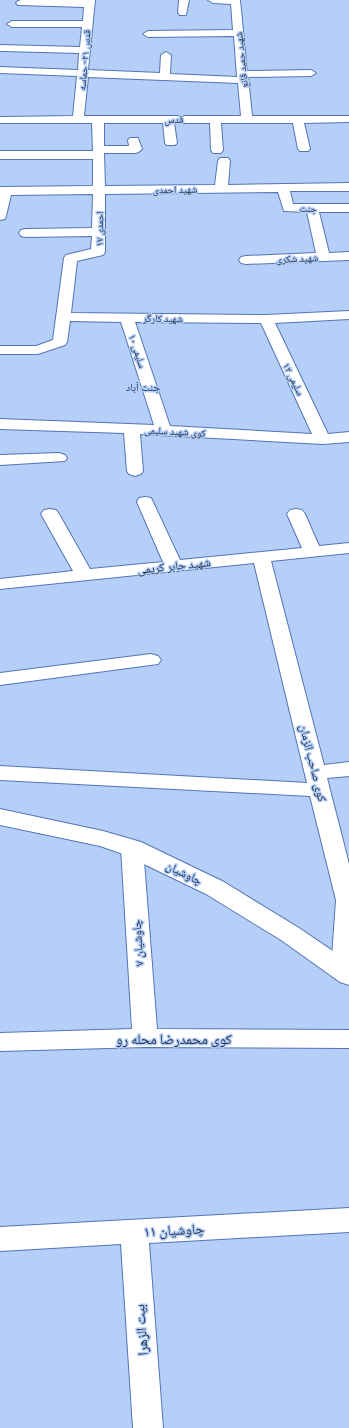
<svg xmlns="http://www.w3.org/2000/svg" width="349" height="1428" viewBox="0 0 349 1428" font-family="'Titillium Web','Noto Naskh Arabic',sans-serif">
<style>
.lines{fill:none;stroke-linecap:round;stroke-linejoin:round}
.street-casing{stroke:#5175b5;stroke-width:2}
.secondary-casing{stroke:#5175b5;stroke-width:2}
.street{fill:#fff;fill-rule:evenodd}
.secondary{fill:#fff;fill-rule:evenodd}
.labels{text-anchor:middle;stroke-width:3;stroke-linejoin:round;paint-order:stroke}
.far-street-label{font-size:10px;fill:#24344f;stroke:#b6cff8}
.far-neighbourhood-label{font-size:11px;fill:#173771;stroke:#b6cff8}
.street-label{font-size:12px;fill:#24344f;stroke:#b6cff8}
.near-street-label{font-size:14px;fill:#24344f;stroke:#b6cff8}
</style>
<rect width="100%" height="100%" fill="#b6cff8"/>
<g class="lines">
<defs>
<g id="street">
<path d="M21 0H95L88 70 160 73 161 55 166 52 171 55 170 74 237 77 234 36 148 37 143 34 148 31 233 30 231 4 213 3 208 0H240L247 71 311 70 316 73 311 76 248 77 252 116H349V122L304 123 310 149 308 151H300L298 149 293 123H221L223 150 221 153H213L211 150 210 123H174L177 143 175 145H167L165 143 163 123H104V146H129L128 140 130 138H138L142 149 140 151 136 153H104L105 186 215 185 218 161 220 158H228L230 161 228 185 349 183V191H290L293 204H349V212H319L329 253 349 252V260L246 264 241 263 239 260 241 257 246 256 316 253 307 212 284 211 278 192 105 194V252L103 255 77 261 71 313 266 315 349 311V319L275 323 328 434 349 432V442L323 444 140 434 143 471 141 474 135 476 129 474 127 471 124 433 0 429V419L154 425 121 322 70 321 67 342 65 345 38 354H0V346H36L53 340 64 258 66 255 91 249 92 236 26 237 21 236 19 233 21 230 26 229 92 228 93 194 11 195 6 216 5 219 0 220V187L93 186V159H0V151H93L92 123H0V117L73 116 77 76 0 73V67L78 70 79 53 2 51H0V45L80 47 82 27H12L7 24 12 21H83L84 7 18 5 16 3 18 1ZM88 77 238 83 241 116H84ZM135 322 261 323 312 434 170 426Z"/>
<path d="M179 0H189L186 15H180L178 13Z"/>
<path d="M59 453 65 455 67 458 65 461 0 465V455Z"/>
<path d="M145 497 151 498 153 502 180 560 302 548 287 514 290 510 296 509 302 510 305 514 319 546 349 543V553L271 561 324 765 349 762V776L327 778 349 864V978L343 980 335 977 331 971 336 900 310 796 0 780V766L307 783 254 563 0 589V579L73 571 41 514 44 510 50 509 56 510 59 514 90 569 163 562 137 502 139 498Z"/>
<path d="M151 654 158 656 161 660 158 664 0 685V673Z"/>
<path d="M132 841 140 843 143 848 157 1029 349 1030V1048L145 1047 0 1051V1033L132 1029 121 848 124 843Z"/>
<path d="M349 1208V1232L149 1243 163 1428H133L121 1244 0 1251V1227Z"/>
</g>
<path id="secondary" d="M0 809 103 831 141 842 224 882 299 928 349 962V985L340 982 281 940 206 894 123 854 100 846 0 825Z"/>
</defs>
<use href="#street" class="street-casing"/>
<use href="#secondary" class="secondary-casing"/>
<use href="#street" class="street"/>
<use href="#secondary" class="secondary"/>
</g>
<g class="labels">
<g class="far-street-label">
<text transform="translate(84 60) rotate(-85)" y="4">قدس ۲۱- حماسه</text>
<text transform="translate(241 60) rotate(-96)" y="4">شهید حمید قانع</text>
<text x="174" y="123">قدس</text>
<text transform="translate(175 189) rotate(-1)" y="4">شهید احمدی</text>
<text transform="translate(308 208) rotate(1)" y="4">جنت</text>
<text transform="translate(99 229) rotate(-89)" y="4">احمدی ۱۷</text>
<text transform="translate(297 258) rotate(-2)" y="4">شهید شکری</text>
<text transform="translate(163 318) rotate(1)" y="4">شهید کارگر</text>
<text transform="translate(138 351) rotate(72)" y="4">سلیمی ۱۰</text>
<text transform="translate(294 379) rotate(64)" y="4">سلیمی ۱۲</text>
<text transform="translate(175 431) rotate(3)" y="4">کوی شهید سلیمی</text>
</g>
<g class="far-neighbourhood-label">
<text x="143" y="391">جنت آباد</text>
</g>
<g class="street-label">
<text transform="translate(174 566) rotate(-6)" y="4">شهید جابر کریمی</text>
<text transform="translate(313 763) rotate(76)" y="4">کوی صاحب الزمان</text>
<text transform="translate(184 873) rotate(26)" y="4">چاوشیان</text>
<text transform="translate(138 943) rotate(-94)" y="4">چاوشیان ۷</text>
</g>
<g class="near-street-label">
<text x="174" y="1044">کوی محمدرضا محله رو</text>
<text transform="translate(174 1230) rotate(-3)" y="5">چاوشیان ۱۱</text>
<text transform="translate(141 1330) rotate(-94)" y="5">بیت الزهرا</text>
</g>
</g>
</svg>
